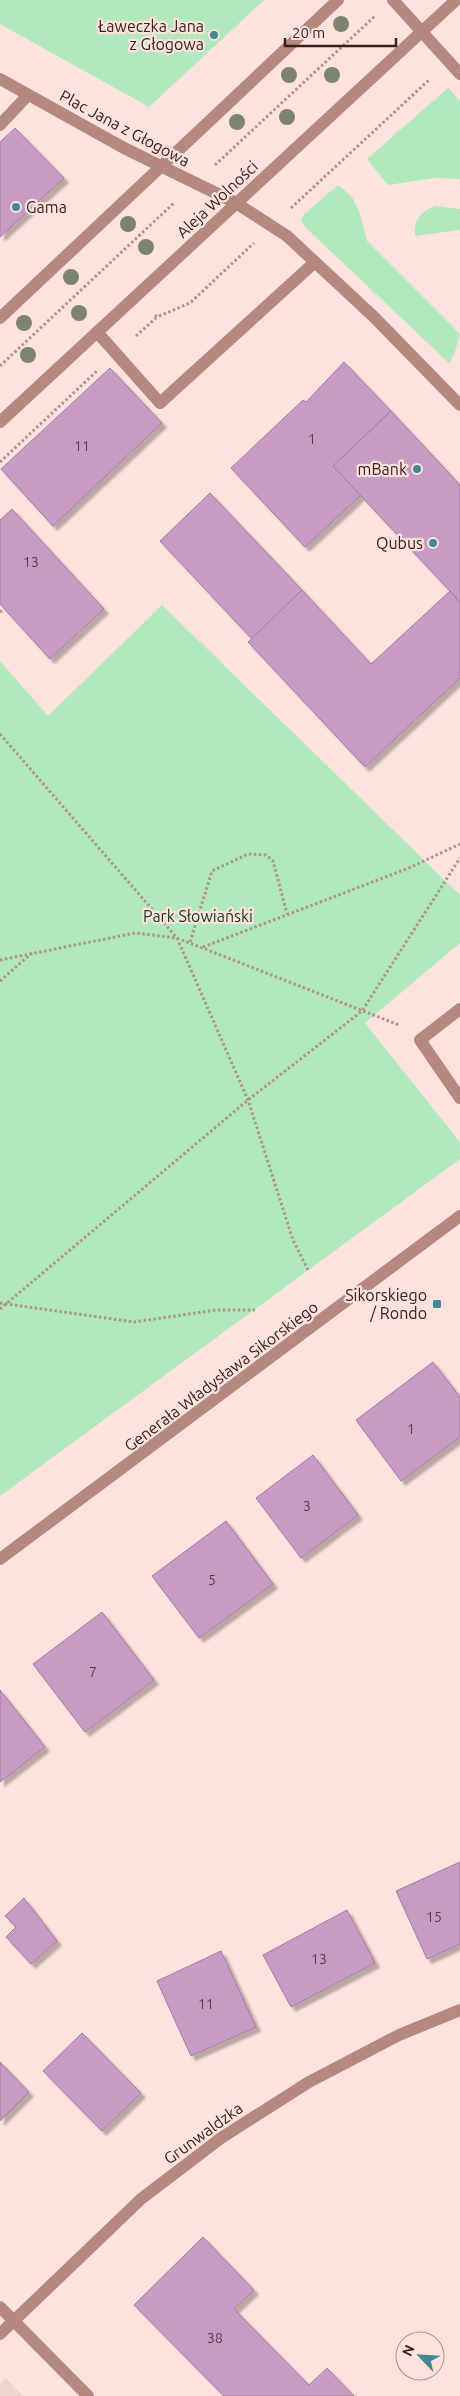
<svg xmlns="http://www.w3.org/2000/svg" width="460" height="2396" viewBox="0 0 460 2396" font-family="Ubuntu,sans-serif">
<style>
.built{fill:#f0d3ce}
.green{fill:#b2e9bc}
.building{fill:#c89bc4;stroke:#a67ba3;filter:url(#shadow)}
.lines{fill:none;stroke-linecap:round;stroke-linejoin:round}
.path{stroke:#af9591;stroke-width:3;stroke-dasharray:2.5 2.5;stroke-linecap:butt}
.minor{stroke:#b58880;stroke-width:12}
.tree{fill:#7c8373}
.poi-dot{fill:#438994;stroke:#fde2de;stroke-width:2}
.labels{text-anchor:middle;stroke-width:4.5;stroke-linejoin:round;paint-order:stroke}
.number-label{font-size:14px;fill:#5c3f46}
.poi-label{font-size:16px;fill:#38201c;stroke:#fde2de;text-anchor:end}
.street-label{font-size:16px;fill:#38201c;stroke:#fde2de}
.park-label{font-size:16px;fill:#13361c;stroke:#fde2de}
</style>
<defs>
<filter id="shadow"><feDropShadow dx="4.5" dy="4.5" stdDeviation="1" flood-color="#0004"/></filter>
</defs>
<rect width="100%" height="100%" fill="#fde2de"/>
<path class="built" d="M6 2378 23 2396H0V2384Z"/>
<g class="green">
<path d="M0 0H264L149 107 0 24Z"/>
<path d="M448 88 460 101V179L435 178 388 185 367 159Z"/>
<path d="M338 185 352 197 360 213 367 241 460 334 455 352 449 363 305 227 301 221 304 214Z"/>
<path d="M435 206 460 209V230L415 236C414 219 420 212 435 206Z"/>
<path d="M162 605 460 895V943L365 1023 460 1142V1159L0 1496V661L48 716Z"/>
</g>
<g class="building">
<path d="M15 128 64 178 0 237V142Z"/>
<path d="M344 362 391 411 333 466 361 495 305 547 231 468 303 400 306 402Z"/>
<path d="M110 368 162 423 53 526 1 469Z"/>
<path d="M391 411 460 485V602L333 466Z"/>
<path d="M210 493 302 590 252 639 160 541Z"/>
<path d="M12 509 104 609 50 659 0 604V520Z"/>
<path d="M302 590 371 664 450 591 460 602V678L365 767 248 642Z"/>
<path d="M433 1362 460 1397V1437L401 1481 356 1420Z"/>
<path d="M313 1455 358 1515 301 1558 256 1498Z"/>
<path d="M226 1521 273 1584 199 1638 152 1576Z"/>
<path d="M102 1612 154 1680 85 1732 33 1664Z"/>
<path d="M0 1690 45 1747 0 1782Z"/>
<path d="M460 1862V1944L427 1959 396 1891Z"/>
<path d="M24 1898 57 1941 31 1964 6 1937 16 1927 5 1916Z"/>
<path d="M347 1910 375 1963 291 2007 263 1955Z"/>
<path d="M221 1951 256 2027 191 2056 157 1981Z"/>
<path d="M82 2033 141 2093 102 2131 43 2071Z"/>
<path d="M0 2062 29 2092 0 2121Z"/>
<path d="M203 2237 254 2290 234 2309 309 2385 327 2368 354 2396H224L134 2305Z"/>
</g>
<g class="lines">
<g class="path">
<path d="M215 165 375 16"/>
<path d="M291 208 429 80"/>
<path d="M155 315 157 317 190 303 254 243"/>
<path d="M136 336 157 317"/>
<path d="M0 366 175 202"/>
<path d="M0 462 98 370"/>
<path d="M0 612 4 609"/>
<path d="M0 734 177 938 248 1100 293 1240 308 1270"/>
<path d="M190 942 212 871 248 854 266 855 273 861 287 914"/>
<path d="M203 947 409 868 460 844"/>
<path d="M0 960 135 933 177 938 399 1025"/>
<path d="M0 981 32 953"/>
<path d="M0 1303 134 1322 216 1310H255"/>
<path d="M0 1309 248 1100 362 1011 460 858"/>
</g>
<g class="minor">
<path d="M393 0 460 74"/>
<path d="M0 79 124 148 236 203 287 236 374 317 460 405"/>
<path d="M0 125 28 95"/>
<path d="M0 318 338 0"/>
<path d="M97 332 160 403 315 262"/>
<path d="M0 422 456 0"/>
<path d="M460 1009 420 1040 460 1098"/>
<path d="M0 1559 460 1216"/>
<path d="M0 2307 88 2396"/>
<path d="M0 2334 141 2199 221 2138 309 2082 399 2035 460 2010"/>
</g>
</g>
<g class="tree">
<circle cx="341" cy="24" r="8"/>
<circle cx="289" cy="75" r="8"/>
<circle cx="332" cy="75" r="8"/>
<circle cx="287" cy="117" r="8"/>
<circle cx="237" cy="122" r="8"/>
<circle cx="128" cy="224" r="8"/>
<circle cx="146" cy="247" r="8"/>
<circle cx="71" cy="277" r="8"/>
<circle cx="79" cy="313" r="8"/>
<circle cx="24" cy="323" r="8"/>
<circle cx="28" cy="355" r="8"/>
</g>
<g class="poi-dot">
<circle cx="214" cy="35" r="5"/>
<circle cx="16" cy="207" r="5"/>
<circle cx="417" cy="469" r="5"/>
<circle cx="433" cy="543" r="5"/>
<rect x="432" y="1299" width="10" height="10" rx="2.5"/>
</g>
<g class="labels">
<g class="number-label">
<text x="312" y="444">1</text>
<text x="82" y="451">11</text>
<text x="31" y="567">13</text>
<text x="411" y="1434">1</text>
<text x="307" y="1511">3</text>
<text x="212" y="1585">5</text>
<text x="93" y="1677">7</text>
<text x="434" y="1922">15</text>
<text x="319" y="1964">13</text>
<text x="206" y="2009">11</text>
<text x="215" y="2343">38</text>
</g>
<g class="poi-label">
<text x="204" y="32">Ławeczka Jana<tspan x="204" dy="18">z Głogowa</tspan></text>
<text x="26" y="213" text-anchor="start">Gama</text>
<text x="407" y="475">mBank</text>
<text x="423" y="549">Qubus</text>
<text x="427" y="1301">Sikorskiego<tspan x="427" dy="18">/ Rondo</tspan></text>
</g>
<g class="street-label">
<text transform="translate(125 128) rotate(28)" y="6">Plac Jana z Głogowa</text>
<text transform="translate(217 199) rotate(-43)" y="6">Aleja Wolności</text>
<text transform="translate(221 1376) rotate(-37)" y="6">Generała Władysława Sikorskiego</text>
<text transform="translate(203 2133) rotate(-36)" y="6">Grunwaldzka</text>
</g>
<g class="park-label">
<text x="198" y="922">Park Słowiański</text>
</g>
</g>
<g transform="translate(420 2356) rotate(295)"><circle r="24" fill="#fde2de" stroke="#ae9490"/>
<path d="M0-4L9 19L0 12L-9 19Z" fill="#438994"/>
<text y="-8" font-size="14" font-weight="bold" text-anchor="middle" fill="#38201c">N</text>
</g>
<path d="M285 38v8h111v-8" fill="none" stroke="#38201c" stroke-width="2.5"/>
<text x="292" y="38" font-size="15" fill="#38201c" stroke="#fde2de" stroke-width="4" paint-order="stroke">20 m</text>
</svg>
